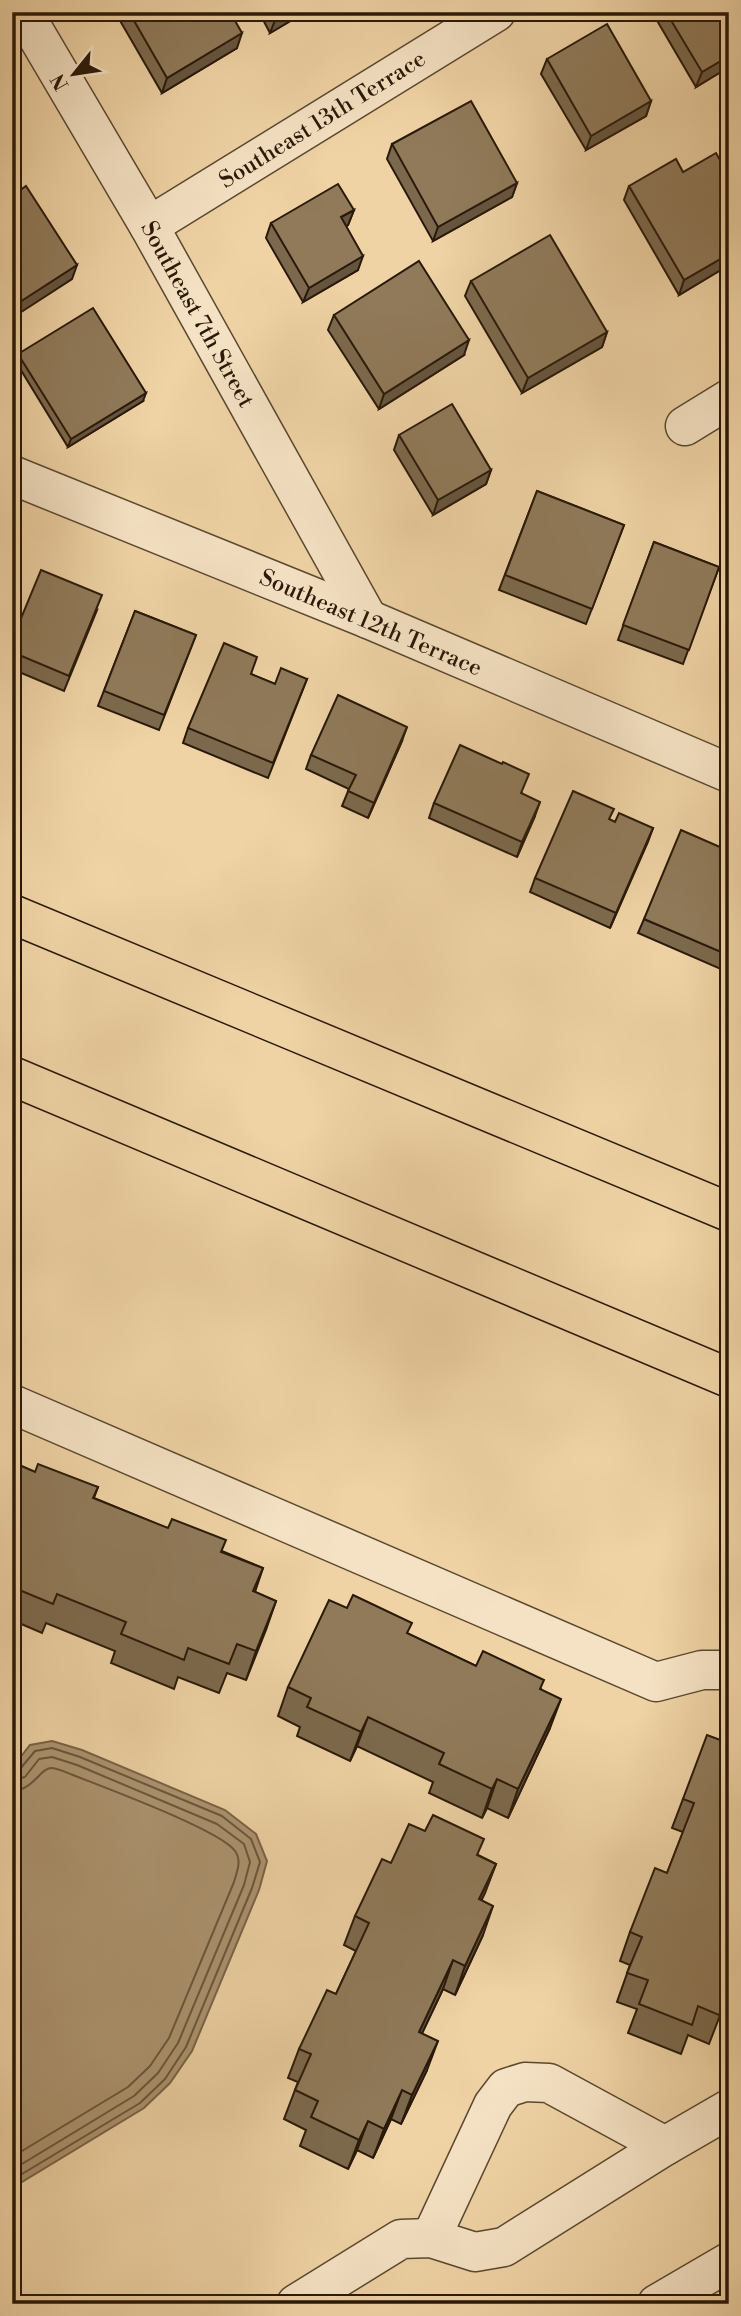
<svg xmlns="http://www.w3.org/2000/svg" width="741" height="2316" viewBox="0 0 741 2316" font-family="'Libre Bodoni',serif">
<style>
.water{fill:#ac9470;stroke:#786347;stroke-width:2}
.lines{fill:none;stroke-linecap:round;stroke-linejoin:round}
.shore{stroke:#6a563c;stroke-width:2}
.minor-casing{stroke:#5a4830;stroke-width:41}
.motorway-casing{stroke:#291909;stroke-width:41}
.minor{stroke:#f5e2c4;stroke-width:38}
.motorway{stroke:#efd3a5;stroke-width:38}
.wall{fill:#7c694d;stroke:#291909;stroke-width:2}
.shaded-wall{fill:#65553f;stroke:#291909;stroke-width:2}
.building{fill:#907a5a;stroke:#291909;stroke-width:2}
.labels{text-anchor:middle;stroke-width:7;stroke-linejoin:round;paint-order:stroke}
.street-label{font-size:23px;fill:#291909;stroke:#f5e2c4}
</style>
<rect width="100%" height="100%" fill="#efd3a5"/>
<filter id="stains"><feTurbulence type="fractalNoise" baseFrequency=".00286" numOctaves="4"/><feColorMatrix values="0 0 0 0 .2 0 0 0 0 .09 0 0 0 0 .02 0 0 0 .5 -.17"/></filter>
<radialGradient id="worn" r=".72"><stop offset=".6" stop-color="#630" stop-opacity="0"/><stop offset="1" stop-color="#630" stop-opacity=".3"/></radialGradient>
<path class="water" d="M52 1741 82 1750 225 1810 256 1834 267 1861 259 1890 192 2051 170 2083 144 2108 12 2188V1768L30 1745Z"/>
<g class="lines">
<g class="shore">
<path d="M12 1772 20 1769 35 1751 52 1748 80 1757 222 1816 251 1839 260 1862 252 1888 186 2047 165 2079 140 2103 12 2180"/>
<path d="M12 1780 25 1777 39 1759 52 1757 77 1765 217 1824 244 1844 250 1862 244 1885 178 2043 158 2073 134 2096 12 2170"/>
<path d="M12 1791C34 1790 40 1768 51 1768 58 1768 67 1773 73 1775 103 1787 220 1830 235 1851 242 1861 237 1871 234 1882L169 2038 150 2066 128 2087 12 2157"/>
</g>
<defs>
<g id="minor">
<path d="M23 12 149 226 368 619"/>
<path d="M149 226 496 12"/>
<path d="M685 426 729 399"/>
<path d="M12 475 368 619 729 773"/>
<path d="M12 1404 656 1682 702 1670H729"/>
<path d="M431 2238 493 2105 506 2088 525 2082 549 2083 665 2146"/>
<path d="M296 2304 401 2239 431 2238 475 2252 504 2247 665 2146 729 2109"/>
<path d="M657 2304 729 2262"/>
</g>
<g id="motorway">
<path d="M12 914 729 1212"/>
<path d="M12 1076 729 1378"/>
</g>
</defs>
<use href="#minor" class="minor-casing"/>
<use href="#motorway" class="motorway-casing"/>
<use href="#minor" class="minor"/>
<use href="#motorway" class="motorway"/>
</g>
<g class="wall">
<path d="M115 12H230L237 48 162 93Z"/>
<path d="M259 12H303L302 14 270 33Z"/>
<path d="M652 12H729V67L696 87Z"/>
<path d="M547 59 651 101 646 116 586 150 541 74Z"/>
<path d="M392 144 517 183 512 197 433 241 387 159Z"/>
<path d="M683 172 729 176V265L679 295 624 200 629 186Z"/>
<path d="M354 210 348 225 346 226 358 270 303 302 266 238 271 223Z"/>
<path d="M471 281 607 332 602 347 522 393 465 296Z"/>
<path d="M334 315 464 355 379 409 328 330Z"/>
<path d="M18 354 143 401 68 447 16 362Z"/>
<path d="M399 435 491 470 486 484 433 515 394 450Z"/>
<path d="M537 491 624 525 586 624 499 590Z"/>
<path d="M654 542 719 567 683 664 618 640Z"/>
<path d="M97 610 64 691 12 669V640Z"/>
<path d="M135 611 196 635 159 730 98 706Z"/>
<path d="M251 674 275 684 307 679 268 778 183 743 188 728Z"/>
<path d="M402 741 368 818 342 806 349 789 306 769 311 755Z"/>
<path d="M522 793 535 816 517 857 429 818 434 803Z"/>
<path d="M610 820 615 822 653 828 610 928 530 892 535 878Z"/>
<path d="M644 919 729 955 723 970 638 933Z"/>
<path d="M12 1462 35 1472 98 1487 94 1498 263 1568 255 1592 276 1601 246 1680 227 1673 219 1693 178 1677 174 1689 111 1663 115 1651 46 1623 42 1633 12 1620Z"/>
<path d="M408 1634 476 1666 541 1689 550 1728 508 1818 487 1808 482 1818 429 1793 433 1782 357 1746 350 1761 297 1736 300 1727 278 1716 288 1687Z"/>
<path d="M729 1725V2006L724 2005 709 2044 688 2035 681 2054 628 2033 637 2009 617 2002 630 1965 620 1961 630 1932 667 1873 683 1832 672 1828 683 1799 723 1741Z"/>
<path d="M478 1855 496 1864 481 1900 483 1935 455 1995 443 1989 422 2033 427 2070 401 2124 391 2119 373 2158 357 2150 348 2169 300 2146 306 2130 284 2119 298 2082 288 2078 299 2049 336 1994 356 1951 344 1945 355 1916 391 1863Z"/>
</g>
<g class="shaded-wall">
<path d="M285 12H303L302 14 270 33 276 18Z"/>
<path d="M242 33 237 48 162 93 167 78Z"/>
<path d="M729 56V67L696 87 702 72Z"/>
<path d="M651 101 646 116 586 150 591 136Z"/>
<path d="M517 183 512 197 433 241 438 227Z"/>
<path d="M354 210 348 225 336 232 341 217Z"/>
<path d="M729 254V265L679 295 684 280Z"/>
<path d="M363 256 358 270 303 302 309 288Z"/>
<path d="M77 265 72 279 12 318V307Z"/>
<path d="M607 332 602 347 522 393 528 378Z"/>
<path d="M469 340 464 355 379 409 384 394Z"/>
<path d="M146 393 143 401 68 447 71 439Z"/>
<path d="M491 470 486 484 433 515 438 500Z"/>
<path d="M407 727 402 741 368 818 374 803Z"/>
<path d="M540 802 535 816 517 857 522 842Z"/>
<path d="M653 828 648 842 610 928 616 913Z"/>
<path d="M276 1601 266 1630 246 1680 256 1651Z"/>
<path d="M561 1699 550 1728 508 1818 518 1789Z"/>
<path d="M368 1717 357 1746 350 1761 361 1732Z"/>
<path d="M497 1779 487 1808 482 1818 492 1789Z"/>
<path d="M496 1864 485 1893 468 1928 479 1899Z"/>
<path d="M493 1906 483 1935 455 1995 465 1966Z"/>
<path d="M453 1960 443 1989 409 2061 419 2032Z"/>
<path d="M438 2041 427 2070 401 2124 412 2095Z"/>
<path d="M402 2090 391 2119 373 2158 384 2129Z"/>
<path d="M368 2121 357 2150 348 2169 359 2140Z"/>
</g>
<g class="building">
<path d="M129 12H230L242 33 167 78Z"/>
<path d="M272 12H285L276 18Z"/>
<path d="M666 12H729V56L702 72Z"/>
<path d="M607 24 651 101 591 136 547 59Z"/>
<path d="M471 101 517 183 438 227 392 144Z"/>
<path d="M716 153 729 176V254L684 280 629 186 676 159 683 172Z"/>
<path d="M338 184 354 210 341 217 363 256 309 288 271 223Z"/>
<path d="M26 186 77 265 12 307V196Z"/>
<path d="M550 235 607 332 528 378 471 281Z"/>
<path d="M419 261 469 340 384 394 334 315Z"/>
<path d="M93 308 146 393 71 439 18 354Z"/>
<path d="M452 404 491 470 438 500 399 435Z"/>
<path d="M537 491 624 525 592 609 505 575Z"/>
<path d="M654 542 719 567 689 650 623 625Z"/>
<path d="M41 570 102 595 69 676 12 652V640Z"/>
<path d="M135 611 196 635 164 715 104 691Z"/>
<path d="M224 643 257 657 251 674 275 684 281 668 307 679 273 763 188 728Z"/>
<path d="M338 695 407 727 374 803 348 791 356 775 311 755Z"/>
<path d="M460 745 502 764 503 762 529 774 521 793 540 802 522 842 434 803Z"/>
<path d="M573 791 614 809 609 819 615 822 619 813 653 828 616 913 535 878Z"/>
<path d="M681 830 729 851 728 955 644 919Z"/>
<path d="M12 1462 35 1472 38 1464 98 1487 93 1498 168 1528 172 1519 226 1540 221 1552 263 1568 253 1591 276 1601 256 1651 237 1644 229 1664 188 1648 184 1660 121 1634 126 1622 57 1594 53 1604 12 1587Z"/>
<path d="M353 1595 412 1623 407 1633 476 1666 483 1651 544 1680 540 1689 561 1699 518 1789 497 1779 492 1789 439 1764 444 1753 368 1717 361 1732 307 1707 311 1698 288 1687 329 1600 347 1608Z"/>
<path d="M729 1725V1990L719 2015 698 2006 692 2025 639 2004 648 1980 627 1973 642 1937 630 1932 655 1868 667 1873 694 1803 683 1799 707 1735 723 1741Z"/>
<path d="M433 1815 484 1839 477 1855 496 1864 479 1899 493 1906 465 1966 453 1960 419 2032 438 2041 412 2095 402 2090 384 2129 368 2121 359 2140 311 2117 318 2101 295 2090 311 2054 299 2049 327 1990 336 1994 369 1923 355 1916 382 1859 391 1863 409 1824 425 1831Z"/>
</g>
<g class="labels">
<g class="street-label">
<text transform="translate(322 119) rotate(-32)" y="8">Southeast 13th Terrace</text>
<text transform="translate(198 314) rotate(61)" y="8">Southeast 7th Street</text>
<text transform="translate(371 622) rotate(23)" y="8">Southeast 12th Terrace</text>
</g>
</g>
<rect width="741" height="2316" fill="none" stroke="#efd3a5" stroke-width="42"/>
<rect x="14" y="14" width="713" height="2288" fill="none" stroke="#291909" stroke-width="3.5"/>
<rect x="21" y="21" width="699" height="2274" fill="none" stroke="#291909" stroke-width="2"/>
<g transform="translate(74 74) rotate(240)" stroke="#f5e2c4" stroke-width="5" paint-order="stroke">
<path d="M0-5L12 26L0 18L-12 26Z" fill="#291909"/>
<text y="-10" font-size="19" font-weight="bold" text-anchor="middle" fill="#291909">N</text>
</g>
<rect width="100%" height="100%" filter="url(#stains)"/>
<rect width="100%" height="100%" fill="url(#worn)"/>
</svg>
